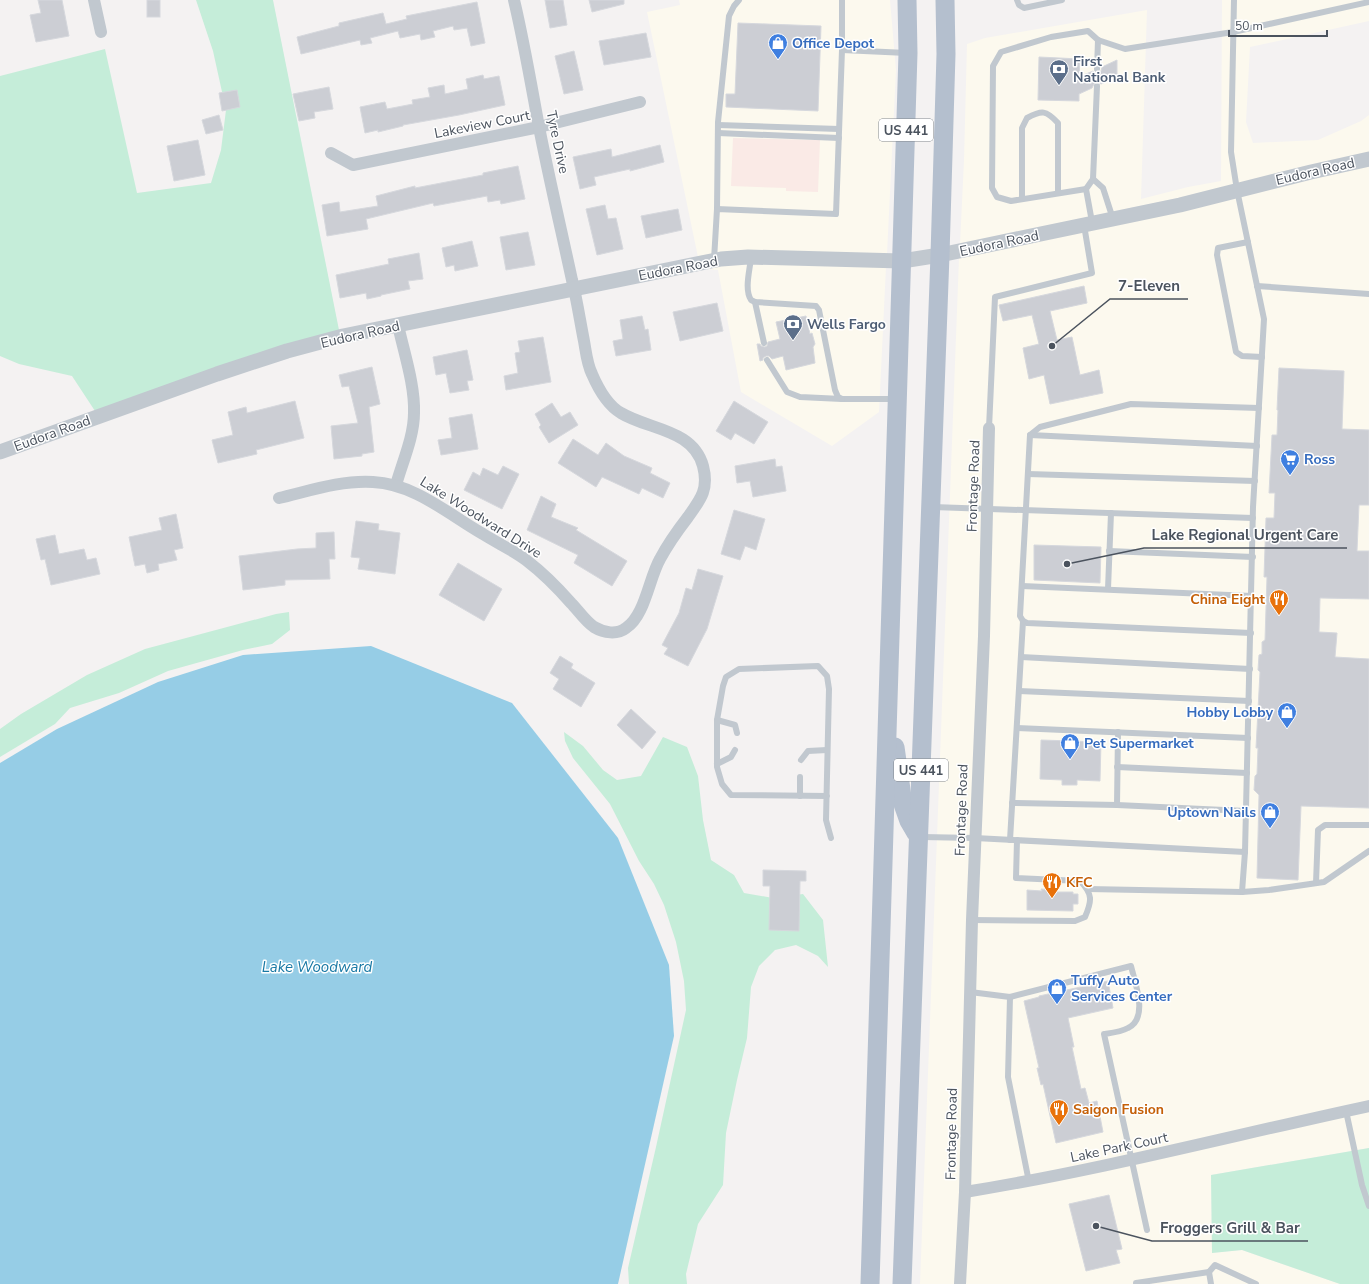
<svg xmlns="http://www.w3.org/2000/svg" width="1369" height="1284" viewBox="0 0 1369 1284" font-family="'Nunito Sans',sans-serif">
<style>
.commercial{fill:#fcf9ee}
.medical{fill:#faeae6}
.green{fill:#c5edd9}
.water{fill:#96cde6}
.building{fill:#ccced4;stroke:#d6d8dd}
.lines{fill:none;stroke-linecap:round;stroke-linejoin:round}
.service{stroke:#c1c8cf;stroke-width:6}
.minor{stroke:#c1c8cf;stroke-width:12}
.tertiary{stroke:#c1c8cf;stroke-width:15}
.primary{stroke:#b4bfce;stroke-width:19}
.labels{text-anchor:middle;stroke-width:3;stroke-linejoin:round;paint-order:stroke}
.shield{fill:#fff;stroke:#81878e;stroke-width:1}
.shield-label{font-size:13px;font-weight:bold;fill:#4b535e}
.shop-label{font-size:14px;font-weight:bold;fill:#366cbe;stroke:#fff;text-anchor:start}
.service-label{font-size:14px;font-weight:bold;fill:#4e5e75;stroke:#fff;text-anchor:start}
.street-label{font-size:14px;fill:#4b535e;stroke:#fff}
.food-label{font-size:14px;font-weight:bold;fill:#c56008;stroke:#fff;text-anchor:start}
.water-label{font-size:15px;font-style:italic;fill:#1878a4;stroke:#fff}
.leader{fill:none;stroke:#4b535e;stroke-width:1.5}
.callout-dot{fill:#4b535e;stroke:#fff;stroke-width:1.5}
.callout-label{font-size:15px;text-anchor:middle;font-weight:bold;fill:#4b535e;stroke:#fff;stroke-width:3;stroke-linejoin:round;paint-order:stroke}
</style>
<rect width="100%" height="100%" fill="#f4f2f2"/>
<g class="commercial">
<path d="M679 0H890L896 70 887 254 698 257 647 12 680 5Z"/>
<path d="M1222 0H1369V21L1250 47 1246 122 1253 143 1318 140 1361 121 1369 115V152L1178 198 960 244 964 160 967 44 985 38 1147 10 1141 199 1188 187 1221 181Z"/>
<path d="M1369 166V1148L1211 1175 1212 1253 1242 1250 1340 1284H920L959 258Z"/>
<path d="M748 264 886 267 879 412 832 446 741 392 718 270 706 269 722 266Z"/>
</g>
<path class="medical" d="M733 138 820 140 818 192 786 191V188L731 186Z"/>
<g class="green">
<path d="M196 0H273L339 330 95 411 72 376 19 364 0 356V76L105 49 137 193 211 183 221 150 226 110 213 51Z"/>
<path d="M289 612 290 630 272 644 243 650 168 671 119 693 70 708 55 724 0 757V729L21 714 87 675 145 649 276 614Z"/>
<path d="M564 732 583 746 603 770 617 780 641 776 663 737 687 747 698 776 703 820 711 860 734 875 744 893 773 898 803 894 823 920 828 967 818 956 796 945 775 950 759 966 751 987 747 1038 737 1080 726 1133 723 1185 698 1224 686 1274 687 1284H629L628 1268 656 1147 686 1010 684 981 676 942 664 905 654 884 639 861 610 804 573 758 565 741Z"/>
<path d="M1369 1148V1284H1340L1242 1250 1212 1253 1211 1175Z"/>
</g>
<path class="water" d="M371 646 512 703 618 838 669 965 674 1036 618 1284H0V763L57 729 158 682 243 655Z"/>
<g class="building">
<path d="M38 0H62L69 36 36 42 30 15 41 13Z"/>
<rect x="147" y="0" width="13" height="17"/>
<path d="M545 0H563L567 25 550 28Z"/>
<path d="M589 0H624V4L592 12Z"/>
<path d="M477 2 485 43 471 46 467 28 454 30 453 26 433 31 435 37 421 40 420 34 400 38 398 31 370 38 372 43 361 45 360 40 301 54 297 37 339 26V23L383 13 386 24 407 19 406 16Z"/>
<path d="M738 23 821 26 818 111 726 107V94H735Z"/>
<path d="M646 33 651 57 604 65 599 41Z"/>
<path d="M574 51 583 90 564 94 555 56Z"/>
<path d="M1039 57 1080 59 1079 77 1093 71 1095 73H1099L1101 71 1102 67 1117 60V77L1101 84 1098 82H1095L1092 88 1079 94V101L1038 100Z"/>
<path d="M483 75 484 79 499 76 505 105 459 115 403 125V126L378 132V130L365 133 360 107 385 102 387 109 413 104 412 100 430 97 428 88 444 85 445 94 468 89 466 79Z"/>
<path d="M329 87 333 109 314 112 315 118 299 121 293 94Z"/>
<path d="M237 90 240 107 222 111 219 93Z"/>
<path d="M219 115 223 130 206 134 202 120Z"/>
<path d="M198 140 205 175 174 181 167 146Z"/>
<path d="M660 145 664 162 630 171V169L594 177 596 185 580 189 573 157 611 149 612 157Z"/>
<path d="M518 166 525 199 501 204 500 200 488 202 487 196 434 206 433 203 366 219 368 229 327 236 322 205 339 202 340 212 378 206 376 196 415 186V188L483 175V173Z"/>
<path d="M605 205 608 219 616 218 623 249 597 255 586 209Z"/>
<path d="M678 209 682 230 646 238 641 216Z"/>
<path d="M528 232 535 265 506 270 500 237Z"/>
<path d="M472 241 478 266 455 271 454 265 446 267 442 248Z"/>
<path d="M419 253 423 279 408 281 410 289 381 295V296L367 299 366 293 340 298 336 275 389 264 388 259Z"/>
<path d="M1084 286 1087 303 1050 311 1057 340 1072 337 1080 375 1099 370 1103 393 1050 404 1044 375 1029 379 1023 348 1039 344 1032 315 1003 321 999 305Z"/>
<path d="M717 303 723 331 680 341 673 312Z"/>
<path d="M642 316 645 330 648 329 651 350 616 356 613 341 623 339 620 320Z"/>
<path d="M806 316 810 334 812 333 815 344 813 347 815 363 786 370 783 356 772 359 769 356H766L763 358V360L760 361 757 344H760L761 346 765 347 767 346 768 342 780 339 776 322Z"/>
<path d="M543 337 551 382 506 390 504 376 518 373 515 353 520 352 518 341Z"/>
<path d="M467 350 473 380 467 381 469 390 450 393 446 373 436 375 433 357Z"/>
<path d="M372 367 380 404 369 407 374 452 362 454V456L334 459 331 426 358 423 349 386 342 387 339 375Z"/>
<path d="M1279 368 1344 371 1342 429 1369 430V505H1359L1357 551H1369V599L1320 598 1319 632 1337 633 1335 657 1369 659V808L1301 806 1298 880 1257 878 1259 795 1254 790 1255 776 1257 774 1258 748H1256L1260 672 1258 670 1259 655 1262 654V642L1265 640 1267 577H1264L1266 518H1274L1275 493H1269L1272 435H1277L1278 410H1277Z"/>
<path d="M295 401 304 438 256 450 257 454 218 463 212 440 233 435 228 412 246 407 247 413Z"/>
<path d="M734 401 768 422 754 444 735 433 731 440 716 431Z"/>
<path d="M552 403 561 417 570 412 578 425 549 443 539 427 541 425 535 414Z"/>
<path d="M472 414 478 449 441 455 438 440 452 438 449 418Z"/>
<path d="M573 439 598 455 606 443 624 456 652 468 650 473 670 483 663 498 642 488 639 494 602 477 596 487 558 463Z"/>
<path d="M775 459 776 467 782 466 786 491 753 497 750 481 737 483 735 466Z"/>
<path d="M503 466 519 474 502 509 464 490 473 472 480 476 483 468 498 475Z"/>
<path d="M541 496 556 504 551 517 578 528 576 530 627 561 612 586 574 563 578 555 527 530Z"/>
<path d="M734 510 765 519 756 550 745 546 740 560 721 554Z"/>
<path d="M176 514 183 548 174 550 177 560 158 564 159 570 147 573 145 564 135 566 129 537 162 530 159 518Z"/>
<path d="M356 521 379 524 378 530 400 533 395 574 358 569 360 558 351 557Z"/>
<path d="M334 532 335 559H329L330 579 285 580V585L243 590 239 556 297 549 316 548V533Z"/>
<path d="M55 535 59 554 84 549 87 560 96 558 100 574 51 585 45 559 41 560 36 539Z"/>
<path d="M1034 545 1101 547 1100 583 1034 580Z"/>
<path d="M458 563 502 589 484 621 439 595Z"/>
<path d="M698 569 723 576 707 629 688 666 664 654 668 648 662 645 679 613 686 588 692 590Z"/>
<path d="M560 656 573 664 571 668 595 683 581 707 553 689 559 679 550 673Z"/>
<path d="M631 709 656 732 642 749 617 725Z"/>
<path d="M1041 740 1101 742 1100 781 1077 780V785H1062V780L1040 779Z"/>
<path d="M763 870 806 871V881H800L799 931 769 930 770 886H763Z"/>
<path d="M1041 889 1056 890V892H1073V894H1078V904H1073V911L1027 910V890L1042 891Z"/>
<path d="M1108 981 1113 1008 1068 1018 1074 1047H1072L1081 1089 1085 1088 1089 1103 1097 1101 1103 1132 1056 1143 1043 1084 1041 1085 1037 1068H1039L1024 1001 1039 997V996Z"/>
<path d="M1109 1195 1122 1249 1116 1250 1120 1263 1086 1271 1069 1204Z"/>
</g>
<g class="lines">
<g class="service">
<path d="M1017 0 1019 5 1024 8 1062 0"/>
<path d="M842 50 907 53"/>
<path d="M1097 69 1098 40"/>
<path d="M718 125 839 129"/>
<path d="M718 133 839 138"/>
<path d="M1093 179 1097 86"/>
<path d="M1086 189 1011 201 997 197 992 188 993 66 1001 52 1051 37 1088 31 1098 40 1125 49 1233 32 1369 2"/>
<path d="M1022 199V128L1027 118C1042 110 1046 110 1058 123V193"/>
<path d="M717 209 718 122 729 16 734 6 739 0"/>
<path d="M1092 222 1086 189 1093 179 1103 188 1113 219"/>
<path d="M1248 242 1218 248 1217 255 1236 352 1242 356 1262 357"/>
<path d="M751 257C750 270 744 289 751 300L755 302 816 306 819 310 835 390 838 397 842 399H896"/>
<path d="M714 260 717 209 836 214 842 50V0"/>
<path d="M1257 286 1369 294"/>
<path d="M755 302 764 343"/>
<path d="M767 360 787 392 800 397 842 399"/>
<path d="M989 428 995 297 1092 273 1084 225"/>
<path d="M1030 435 1257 446"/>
<path d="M1028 474 1255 481"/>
<path d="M933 507 1253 518"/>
<path d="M1109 551 1253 557"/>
<path d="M1022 586 1252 596"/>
<path d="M1108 589 1111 513"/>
<path d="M1251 633 1027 623 1023 621 1020 616 1030 435 1040 427 1131 404 1259 408"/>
<path d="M1021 657 1250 669"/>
<path d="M1019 691 1249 701"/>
<path d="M717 720 735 725 737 733"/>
<path d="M1017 728 1248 738"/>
<path d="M801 760 808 751 827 750"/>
<path d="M717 764 731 757 735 750"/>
<path d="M1117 767 1247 773"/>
<path d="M800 796V777"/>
<path d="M827 796 731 795 722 784 717 767V720L723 686 726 677 739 669 818 666 827 676 829 689 826 820 831 838"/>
<path d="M1012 803 1117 805 1246 811"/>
<path d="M1117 805 1118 732"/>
<path d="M922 837 975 838 1245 852 1253 507 1264 319 1237 190 1231 152 1234 0"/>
<path d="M1010 840 1023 621"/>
<path d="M1245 852 1242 892 1269 890 1324 882 1369 851"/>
<path d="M1316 883 1318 830 1325 825H1369"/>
<path d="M1088 889 1242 892"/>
<path d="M972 920 1075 921 1085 917C1092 901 1093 894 1080 881L1016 878 1017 840"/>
<path d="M970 992 1010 997 1008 1077 1029 1182"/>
<path d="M1010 997 1131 966C1135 983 1149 1018 1128 1028 1121 1032 1111 1033 1104 1034L1147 1230"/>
<path d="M1346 1111 1362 1185 1369 1206"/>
<path d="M1136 1283 1209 1272"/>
<path d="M1211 1284 1209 1272 1215 1265 1256 1284"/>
</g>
<g class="minor">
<path d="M94 0 101 32"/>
<path d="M331 153 353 165 539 127 640 102"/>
<path d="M396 485C402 463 414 437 414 413 415 385 404 353 398 325"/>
<path d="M279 498C309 491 341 480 373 482 415 484 448 514 483 534 497 543 513 550 526 560 543 573 557 587 571 603 578 610 585 621 594 627 604 633 617 635 626 628 645 616 649 578 660 559 668 544 678 530 688 517 701 499 709 489 703 466 693 429 649 430 621 413 607 405 598 388 592 374 587 364 586 352 584 341 580 321 577 300 572 280 561 229 549 178 539 127 531 84 524 42 514 0"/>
<path d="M965 1192C1101 1170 1234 1135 1369 1106"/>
<path d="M960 1284 965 1192 972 920 984 636 989 428"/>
</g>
<path class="tertiary" d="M0 452 217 374 287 351 343 336 721 259 748 257 902 261 940 255 1180 205 1311 172 1369 159"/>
<g class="primary">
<path d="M895 747 903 804 909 821 916 833"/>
<path d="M870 1284 908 53 907 0"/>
<path d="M902 1284 940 255 946 54 945 0"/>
</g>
</g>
<defs>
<symbol id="shop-pin" viewBox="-11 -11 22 30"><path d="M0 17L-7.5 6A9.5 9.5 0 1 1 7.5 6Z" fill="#3f7fe0" stroke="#fff"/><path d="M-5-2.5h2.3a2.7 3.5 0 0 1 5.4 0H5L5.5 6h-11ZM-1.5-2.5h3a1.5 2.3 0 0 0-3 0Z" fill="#fff"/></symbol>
<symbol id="bank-pin" viewBox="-11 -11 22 30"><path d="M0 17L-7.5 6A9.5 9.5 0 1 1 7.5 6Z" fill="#5c6f8a" stroke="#fff"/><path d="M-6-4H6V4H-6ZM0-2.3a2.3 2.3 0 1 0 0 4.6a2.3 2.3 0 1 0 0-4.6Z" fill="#fff"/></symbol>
<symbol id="supermarket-pin" viewBox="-11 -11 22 30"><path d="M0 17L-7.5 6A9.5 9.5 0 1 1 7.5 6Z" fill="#3f7fe0" stroke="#fff"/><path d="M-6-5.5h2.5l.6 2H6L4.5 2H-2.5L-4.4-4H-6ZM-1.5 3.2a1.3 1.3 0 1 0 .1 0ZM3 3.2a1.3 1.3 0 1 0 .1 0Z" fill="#fff"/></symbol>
<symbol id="restaurant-pin" viewBox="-11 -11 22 30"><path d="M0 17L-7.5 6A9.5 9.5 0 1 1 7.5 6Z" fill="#e8710a" stroke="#fff"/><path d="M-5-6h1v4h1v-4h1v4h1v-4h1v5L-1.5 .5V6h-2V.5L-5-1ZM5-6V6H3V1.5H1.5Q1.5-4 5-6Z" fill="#fff"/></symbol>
</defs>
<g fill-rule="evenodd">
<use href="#shop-pin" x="767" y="32" width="22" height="30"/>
<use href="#bank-pin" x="1048" y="58" width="22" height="30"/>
<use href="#bank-pin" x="782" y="313" width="22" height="30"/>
<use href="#supermarket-pin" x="1279" y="448" width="22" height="30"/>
<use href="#restaurant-pin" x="1268" y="588" width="22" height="30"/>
<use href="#shop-pin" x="1276" y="701" width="22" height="30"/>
<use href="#shop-pin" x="1059" y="732" width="22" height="30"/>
<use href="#shop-pin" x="1259" y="801" width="22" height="30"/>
<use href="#restaurant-pin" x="1041" y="871" width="22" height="30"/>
<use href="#shop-pin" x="1046" y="977" width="22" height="30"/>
<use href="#restaurant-pin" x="1048" y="1098" width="22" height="30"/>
</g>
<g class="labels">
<g class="shield">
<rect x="879" y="119" width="54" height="22" rx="3"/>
<rect x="894" y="759" width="54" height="22" rx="3"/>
</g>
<g class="shield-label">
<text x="906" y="135">US 441</text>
<text x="921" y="775">US 441</text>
</g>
<g class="shop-label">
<text x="792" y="48">Office Depot</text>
<text x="1304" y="464">Ross</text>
<text x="1273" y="717" text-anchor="end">Hobby Lobby</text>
<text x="1084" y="748">Pet Supermarket</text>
<text x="1256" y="817" text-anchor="end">Uptown Nails</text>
<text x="1071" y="985">Tuffy Auto<tspan x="1071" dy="16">Services Center</tspan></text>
</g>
<g class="service-label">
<text x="1073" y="66">First<tspan x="1073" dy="16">National Bank</tspan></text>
<text x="807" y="329">Wells Fargo</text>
</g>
<g class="street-label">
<text transform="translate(482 124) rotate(-11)" y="5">Lakeview Court</text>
<text transform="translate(558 142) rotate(78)" y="5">Tyre Drive</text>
<text transform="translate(1315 171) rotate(-13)" y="5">Eudora Road</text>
<text transform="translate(999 243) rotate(-12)" y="5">Eudora Road</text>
<text transform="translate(678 268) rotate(-11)" y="5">Eudora Road</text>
<text transform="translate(360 334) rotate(-13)" y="5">Eudora Road</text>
<text transform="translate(52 433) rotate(-20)" y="5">Eudora Road</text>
<text transform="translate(973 486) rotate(-88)" y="5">Frontage Road</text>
<text transform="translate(481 517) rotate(32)" y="5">Lake Woodward Drive</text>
<text transform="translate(961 810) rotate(-88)" y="5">Frontage Road</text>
<text transform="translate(951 1134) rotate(-89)" y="5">Frontage Road</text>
<text transform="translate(1119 1147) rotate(-12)" y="5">Lake Park Court</text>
</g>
<g class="food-label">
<text x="1265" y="604" text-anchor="end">China Eight</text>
<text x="1066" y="887">KFC</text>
<text x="1073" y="1114">Saigon Fusion</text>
</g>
<g class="water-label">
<text x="317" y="972">Lake Woodward</text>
</g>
</g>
<path class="leader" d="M1052 346L1110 299H1188M1067 564L1144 548H1347M1096 1226L1152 1241H1308"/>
<g class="callout-dot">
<circle cx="1052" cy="346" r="4"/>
<circle cx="1067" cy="564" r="4"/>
<circle cx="1096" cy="1226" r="4"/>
</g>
<g class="callout-label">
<text x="1149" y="291">7-Eleven</text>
<text x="1245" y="540">Lake Regional Urgent Care</text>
<text x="1230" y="1233">Froggers Grill &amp; Bar</text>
</g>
<path d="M1229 30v6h98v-6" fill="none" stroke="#4b535e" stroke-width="2"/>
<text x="1235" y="30" font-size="12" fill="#4b535e" stroke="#ffffff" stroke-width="3" paint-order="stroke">50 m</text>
</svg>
